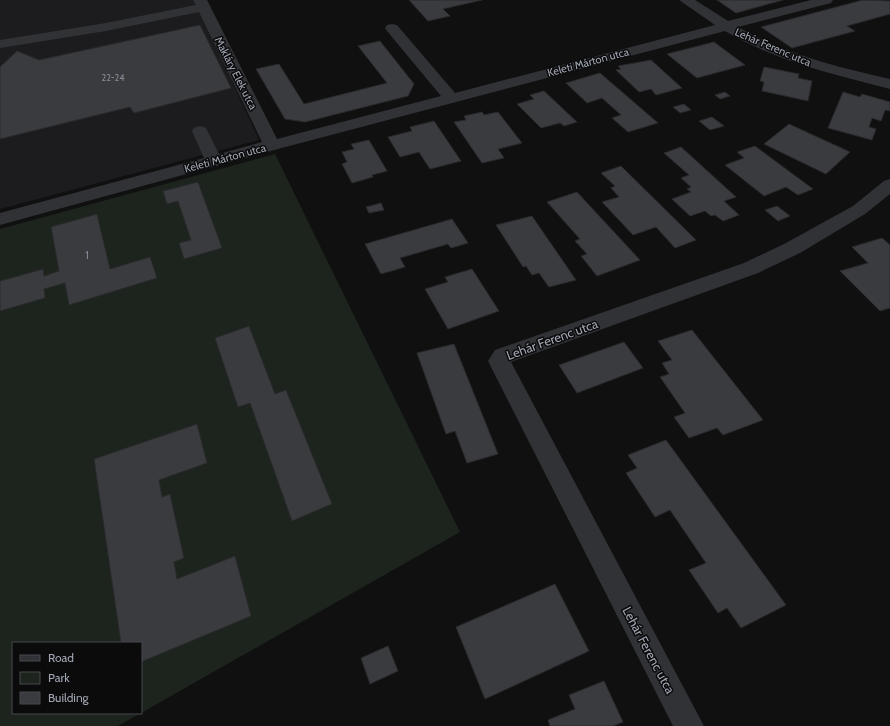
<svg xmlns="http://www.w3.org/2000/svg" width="890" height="726" viewBox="0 0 890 726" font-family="Cabin,sans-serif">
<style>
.built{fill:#1c1c1e}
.green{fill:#1c241d}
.building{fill:#3a3b3f;stroke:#2a2a2d}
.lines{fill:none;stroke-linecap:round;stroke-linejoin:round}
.minor{fill:#313236;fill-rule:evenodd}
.labels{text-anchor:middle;stroke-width:3;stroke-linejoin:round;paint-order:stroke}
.far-number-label{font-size:9px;fill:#878b96}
.far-street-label{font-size:11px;fill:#a1a6b3;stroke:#0b0b0c}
.number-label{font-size:11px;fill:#878b96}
.street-label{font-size:13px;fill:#a1a6b3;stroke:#0b0b0c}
</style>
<rect width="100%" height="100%" fill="#101011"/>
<path class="built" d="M0 0H195L259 140 0 209Z"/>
<path class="green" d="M275 154 460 532 141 713V643H13V713H141L118 726H0V229Z"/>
<g class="building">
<path d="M409 0H482L443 9 450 16 428 21Z"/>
<path d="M717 0H783L736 13Z"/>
<path d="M863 0 890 1V14L847 26 855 31 792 48 761 27Z"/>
<path d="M200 25 231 88 134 113 130 107 0 139V67L17 51 39 60Z"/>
<path d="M380 41 414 84 408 96 305 122 285 119 256 69 279 64 304 104 387 83 358 46Z"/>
<path d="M714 42 745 65 697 78 667 54Z"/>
<path d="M651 60 682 88 656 95 651 89 639 92 616 70 621 69 618 66Z"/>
<path d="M764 67 799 74 798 78 812 81 808 101 762 91 764 82 760 81Z"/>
<path d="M600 73 658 123 628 132 612 118 621 115 602 98 587 103 566 83Z"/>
<path d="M544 91 577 122 564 126 560 123 541 128 517 104 534 99 530 95Z"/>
<path d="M725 92 730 96 720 99 715 95Z"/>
<path d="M843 92 860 97 862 94 890 102V111L885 110 881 121 872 118 869 127 876 129 872 140 828 128Z"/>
<path d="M684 104 691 110 680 113 673 107Z"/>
<path d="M482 112 484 115 498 112 522 143 498 149 504 158 482 163 454 122 466 120 464 116Z"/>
<path d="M712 117 724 126 710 130 699 121Z"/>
<path d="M434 121 461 161 430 169 419 152 400 157 388 137 412 131 410 127Z"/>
<path d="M789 124 850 152 826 174 764 144Z"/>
<path d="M369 140 387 171 372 175 373 177 352 183 342 164 347 162 342 152 354 149 351 144Z"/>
<path d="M755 146 813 189 798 195 786 187 764 196 725 165 744 158 737 152Z"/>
<path d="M681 147 736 197 724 201 739 215 723 221 715 215 711 216 705 211 690 216 672 199 691 192 687 189 691 187 681 178 689 175 664 153Z"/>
<path d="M621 166 696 240 675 248 656 227 633 235 602 202 619 197 611 188 615 186 601 173Z"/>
<path d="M198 182 222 248 184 259 179 243 191 240 178 201 167 204 163 191Z"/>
<path d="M577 192 640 260 597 276 581 256 587 254 575 241 580 239 547 202Z"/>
<path d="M381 203 384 210 369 213 366 207Z"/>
<path d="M777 206 790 216 778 221 765 210Z"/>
<path d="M97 214 110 269 150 257 157 278 69 305 65 283 44 289 45 298 0 311V281L43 269 44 276 59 271 51 227Z"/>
<path d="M532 216 576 280 549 287 539 273 532 275 526 266 523 267 496 225Z"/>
<path d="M452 219 468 243 451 248 448 244 400 258 405 267 381 274 365 244Z"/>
<path d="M882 238 890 245V308L880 311 840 271 868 263 852 247Z"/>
<path d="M472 269 499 311 448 329 425 289 448 282 445 277Z"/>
<path d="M249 326 275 394 286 390 332 504 292 521 250 403 238 407 215 338Z"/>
<path d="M692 330 763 420 723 435 717 428 689 438 674 417 685 413 660 377 669 374 662 363 672 360 658 341Z"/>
<path d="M624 342 643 368 577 393 559 365Z"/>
<path d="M454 344 498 454 467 463 455 431 446 434 417 353Z"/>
<path d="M197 424 207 463 159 480 162 497 170 494 184 558 174 562 177 579 235 556 251 616 141 662V643H121L94 459Z"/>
<path d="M666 440 786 605 741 628 727 608 718 613 689 570 706 563 670 510 655 517 626 473 637 468 628 455Z"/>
<path d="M555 584 589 651 485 699 456 627Z"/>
<path d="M388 646 398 671 370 684 361 658Z"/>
<path d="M604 681 623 722 613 726H550L548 720 575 709 569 695Z"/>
</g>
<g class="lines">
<g class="minor">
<path d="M193 0H207L277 139 441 96 387 31 385 28 387 25 392 24 397 25 455 93 715 25 679 0H695L728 21 811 0H833L831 3 738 27C785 54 838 67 890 79V89C833 74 776 61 725 31L278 149 0 225V213L204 158 192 131 194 128 200 126 206 128 219 154 262 142 199 12 106 31 0 48V40L106 23 196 5Z"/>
<path d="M890 179V194L865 214 800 253 758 273 511 362 704 726H673L488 361 495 350 744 263 786 243 853 206 884 181Z"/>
</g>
</g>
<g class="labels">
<g class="far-number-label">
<text x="113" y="81">22-24</text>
</g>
<g class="far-street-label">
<text transform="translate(773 47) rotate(23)" y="4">Lehár Ferenc utca</text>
<text transform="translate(588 62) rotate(-15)" y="4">Keleti Márton utca</text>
<text transform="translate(236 73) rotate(63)" y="4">Makláry Elek utca</text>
<text transform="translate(225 158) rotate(-15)" y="4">Keleti Márton utca</text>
</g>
<g class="number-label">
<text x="87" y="259">1</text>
</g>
<g class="street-label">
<text transform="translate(552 339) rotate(-20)" y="5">Lehár Ferenc utca</text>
<text transform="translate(649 650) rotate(62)" y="5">Lehár Ferenc utca</text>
</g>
</g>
<rect x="12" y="642" width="130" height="72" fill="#0b0b0c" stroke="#47494f"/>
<rect x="20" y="655" width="20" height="6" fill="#313236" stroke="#47494f"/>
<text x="48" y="662" font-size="12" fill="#a1a6b3">Road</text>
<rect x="20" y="672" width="20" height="12" fill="#1c241d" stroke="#47494f"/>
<text x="48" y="682" font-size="12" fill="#a1a6b3">Park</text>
<rect x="20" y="692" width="20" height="12" fill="#3a3b3f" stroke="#47494f"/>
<text x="48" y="702" font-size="12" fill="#a1a6b3">Building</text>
</svg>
